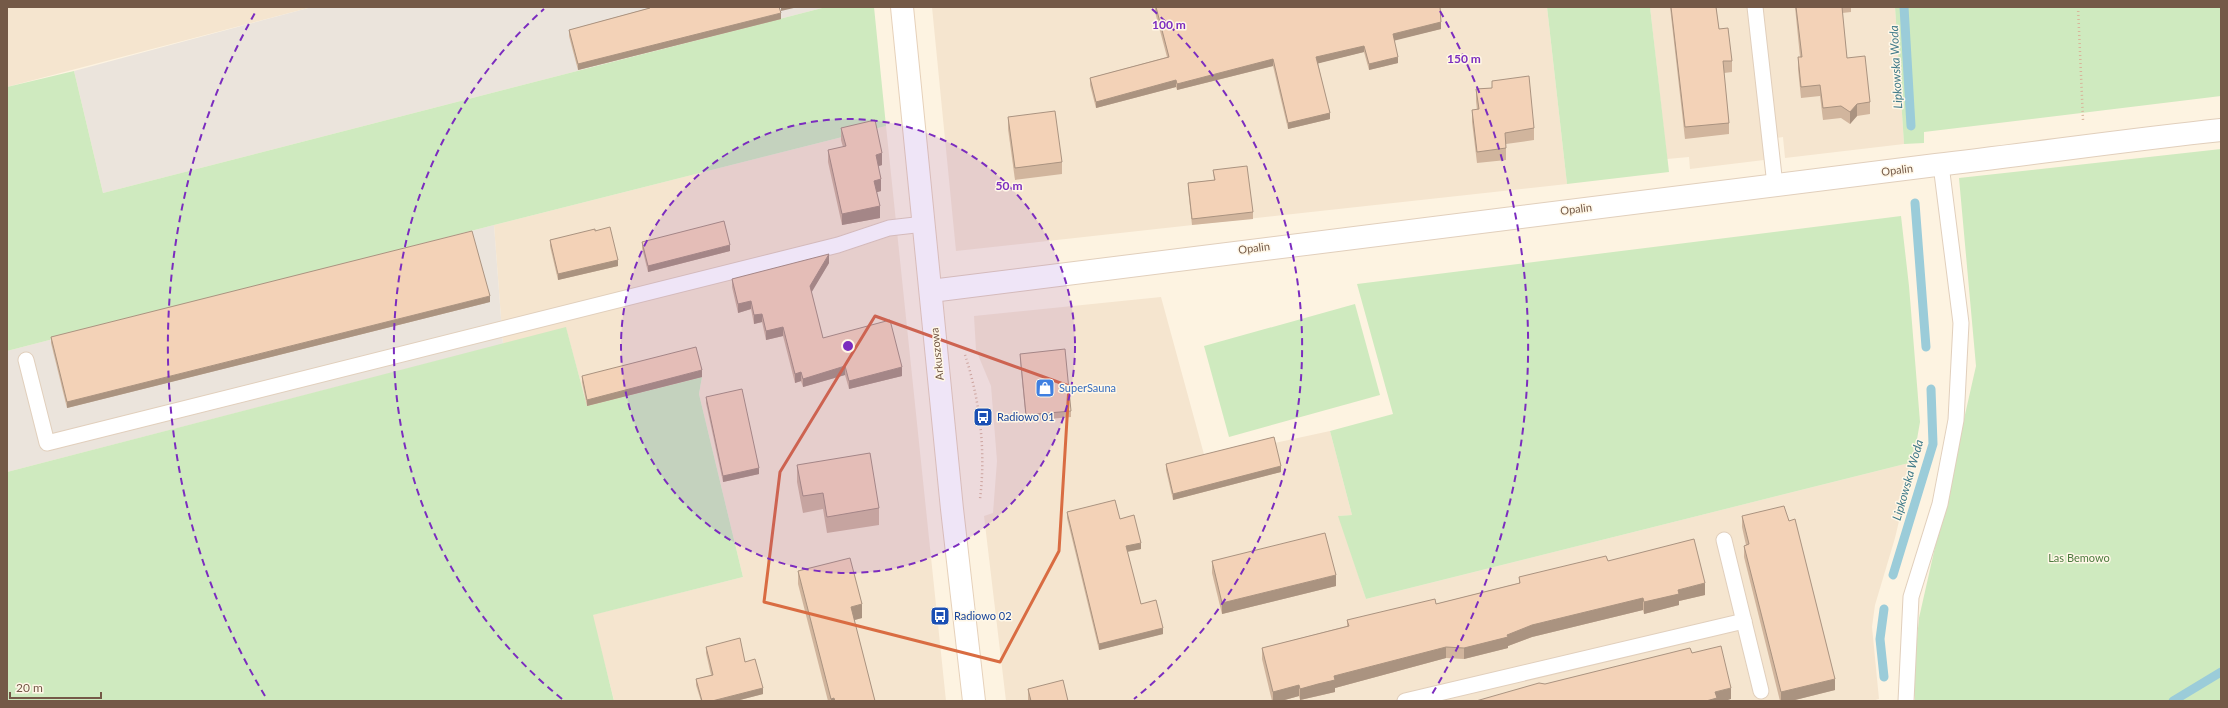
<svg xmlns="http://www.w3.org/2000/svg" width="2228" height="708" viewBox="0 0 2228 708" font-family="Lato,sans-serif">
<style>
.residential{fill:#f5e5cf}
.industrial{fill:#ebe4dc}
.green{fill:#cfeabf}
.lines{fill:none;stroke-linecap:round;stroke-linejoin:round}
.stream{stroke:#9bccd9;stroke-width:9}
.service-casing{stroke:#e1cfbc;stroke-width:17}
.minor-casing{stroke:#e1cfbc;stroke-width:24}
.secondary-casing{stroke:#e6d1ba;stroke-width:24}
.path{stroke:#d8b59b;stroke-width:2.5;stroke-dasharray:1 3;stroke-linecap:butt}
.service{stroke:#fff;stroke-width:15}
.minor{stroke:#fff;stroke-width:22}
.secondary{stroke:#fff;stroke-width:22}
.wall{fill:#d1b59d}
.shaded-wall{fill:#aa9380}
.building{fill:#f3d2b7;stroke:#aa9380}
.marked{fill:none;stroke:#d96c42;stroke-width:3;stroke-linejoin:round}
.ring{fill:none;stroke:#7b2cbf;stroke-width:2;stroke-dasharray:7 5}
.labels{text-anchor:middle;stroke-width:3;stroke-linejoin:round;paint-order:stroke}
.street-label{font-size:11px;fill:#745947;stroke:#fff7e7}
.shop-label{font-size:11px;fill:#366cbe;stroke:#fff7e7;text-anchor:start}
.transit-label{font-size:11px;fill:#164399;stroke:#fff7e7;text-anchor:start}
.park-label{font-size:11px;fill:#4d7b3f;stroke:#fff7e7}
.water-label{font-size:12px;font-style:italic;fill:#407a89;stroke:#fff7e7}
.centre{fill:#7b2cbf;stroke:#fff7e7;stroke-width:2}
.ring-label{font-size:12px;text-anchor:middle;font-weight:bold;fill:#7b2cbf;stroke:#fff7e7;stroke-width:3;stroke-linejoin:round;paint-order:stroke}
</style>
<rect width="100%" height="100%" fill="#fdf3e1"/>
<g class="residential">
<path d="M7 7H312L7 87Z"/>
<path d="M932 7H1547L1567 184 956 251Z"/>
<path d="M1650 7H1895L1904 144 1785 158 1783 137 1762 140 1764 160 1690 169 1689 157 1667 159Z"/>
<path d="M886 126 946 701H612L614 700 592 615 743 577 699 394 702 377 587 406 566 328 503 344 494 225Z"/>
<path d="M1161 297 1205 458 1330 431 1352 515 1339 516 1366 599 1913 462 1895 538 1875 605 1872 627 1879 699 1872 701H1006L984 516 993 513 997 461 991 386 976 350 974 316Z"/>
</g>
<g class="industrial">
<path d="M312 7H826L103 193 74 71Z"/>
<path d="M494 225 503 344 7 472V351Z"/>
</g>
<g class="green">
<path d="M826 7H874L886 126 494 225 7 351V87L74 71 103 193Z"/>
<path d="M1547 7H1650L1669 172 1567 184Z"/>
<path d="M1895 7H2221V96L1924 132V143L1904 144Z"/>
<path d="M2221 149V701H1915L1913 683 1919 618 1976 366 1959 178Z"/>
<path d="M1901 216 1909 286 1920 422 1913 462 1366 599 1338 516 1352 515 1330 431 1393 414 1357 284Z"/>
<path d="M1355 304 1380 395 1229 437 1204 346Z"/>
<path d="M566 327 587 406 702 377 699 394 743 577 593 615 614 701H7V472Z"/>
</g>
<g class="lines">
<g class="stream">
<path d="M1904 7 1911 126"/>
<path d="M1915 203 1926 347"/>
<path d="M1893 575 1933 444 1931 389"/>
<path d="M1884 677 1880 639 1884 609"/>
<path d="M2173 701 2221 672"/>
</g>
<defs>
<g id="service">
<path d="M1755 7 1775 185"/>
<path d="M26 360 47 443 838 245 889 228 924 224"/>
<path d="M1724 540 1761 691"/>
<path d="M1405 701 1744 621"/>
<path d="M1906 701 1911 597 1940 504 1956 420 1961 323 1941 165"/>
</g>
<path id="minor" d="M931 291C1266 247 1601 206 1936 165 2031 154 2126 140 2221 130"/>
<path id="secondary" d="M902 7 952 509 974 701"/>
</defs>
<use href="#service" class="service-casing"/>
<use href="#minor" class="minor-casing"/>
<use href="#secondary" class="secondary-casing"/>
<g class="path">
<path d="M2078 7 2083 120"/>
<path d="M965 355C980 400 986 452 980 499"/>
</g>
<use href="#service" class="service"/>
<use href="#minor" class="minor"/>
<use href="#secondary" class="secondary"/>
</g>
<g class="wall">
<path d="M649 7H687L781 19 578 70 569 36V30L649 8Z"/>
<path d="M1155 7H1440L1441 29 1394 40 1398 63 1369 70 1364 52 1318 63 1330 119 1288 129 1273 66 1177 90 1176 87 1096 108 1090 85V78L1167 57 1155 12Z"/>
<path d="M1670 7H1716L1719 29 1732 61V72L1724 73 1729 123V134L1685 139Z"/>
<path d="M1795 7H1851V12L1842 13 1847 58 1870 102V114L1857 116 1850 124 1841 118 1823 120 1820 96 1801 98 1798 69V57H1800Z"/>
<path d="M1492 81 1534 128V140L1506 144V160L1477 163 1472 122V110H1477L1476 101V89L1492 88Z"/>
<path d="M1008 117 1062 162V174L1015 180 1008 129Z"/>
<path d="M841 128 882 165 878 166 881 191 877 192 880 218 842 225 828 162V150L843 147 841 140Z"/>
<path d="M1213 170 1253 212V219L1192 225 1188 189V183L1214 180Z"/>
<path d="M595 231 618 266 558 280 550 246V240Z"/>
<path d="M642 242 730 251 648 272 642 248Z"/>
<path d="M829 263 811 292 823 338 902 376 849 389 845 375 803 387 801 381 795 383 783 336 766 340 762 322 754 324 751 309 738 313 732 287V279Z"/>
<path d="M490 302 67 408 51 343V337Z"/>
<path d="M1020 354 1071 411V417L1026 421 1020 360Z"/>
<path d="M582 376 702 377 587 406 582 382Z"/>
<path d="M706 397 759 474 723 482 706 403Z"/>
<path d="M1166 464 1281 472 1173 500 1166 470Z"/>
<path d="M797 465 879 508V525L827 533 823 509 803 513 797 482Z"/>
<path d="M1067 512 1120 519 1141 549 1127 552 1141 604 1163 634 1099 650 1067 518Z"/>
<path d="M1742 516 1835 690 1791 701H1780L1744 557V546L1746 545 1742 527Z"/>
<path d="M1212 561 1336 586 1222 614 1212 573Z"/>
<path d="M1608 561 1705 595 1679 601V605L1644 614 1643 610 1532 637 1508 646V648L1464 659 1446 658 1335 688V692L1318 696 1300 700 1299 696 1281 701H1272L1262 659V648L1347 626V620L1436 604 1519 583V577Z"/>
<path d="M798 571 862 618 854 620 875 701H828L798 584Z"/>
<path d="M706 647 745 662 763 694 736 701H701L696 685V679L711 675 706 653Z"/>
<path d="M1028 689 1068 701H1028Z"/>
</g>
<g class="shaded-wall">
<path d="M781 7H798L781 11Z"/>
<path d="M781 13V19L578 70V64Z"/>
<path d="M1441 22V29L1393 41V34Z"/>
<path d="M1364 46V52L1316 64V57Z"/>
<path d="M1398 57V63L1369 70V64Z"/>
<path d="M1273 59V66L1177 90V84Z"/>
<path d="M1176 80V87L1096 108V102Z"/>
<path d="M1857 104V116L1850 124V112Z"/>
<path d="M1330 113V119L1288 129V123Z"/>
<path d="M882 153V165L876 167V155Z"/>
<path d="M881 179V191L874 193V181Z"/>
<path d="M880 206V218L842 225V214Z"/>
<path d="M730 245V251L648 272V266Z"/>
<path d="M829 254V263L810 295V286Z"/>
<path d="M618 260V266L558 280V274Z"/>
<path d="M490 296V302L67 408V402Z"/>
<path d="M751 301V309L738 313V304Z"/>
<path d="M762 314V322L754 324V315Z"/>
<path d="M783 327V336L766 340V331Z"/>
<path d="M845 366V375L803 387V379Z"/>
<path d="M902 367V376L849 389V381Z"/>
<path d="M702 370V377L587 406V400Z"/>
<path d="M801 372V381L795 383V374Z"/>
<path d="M1281 466V472L1173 500V494Z"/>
<path d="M759 468V474L723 482V476Z"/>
<path d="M1141 543V549L1126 552V546Z"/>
<path d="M1336 575V586L1222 614V603Z"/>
<path d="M1705 583V595L1679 601V605L1644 614V602L1678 590Z"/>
<path d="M1643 598V610L1532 637 1508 646V648L1464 659V648L1532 625Z"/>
<path d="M862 604V618L851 621V607Z"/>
<path d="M1163 628V634L1099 650V644Z"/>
<path d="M1446 647V658L1335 688V692L1300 700V689L1334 676Z"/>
<path d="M1835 679V690L1791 701H1781V692Z"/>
<path d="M1299 685V696L1281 701H1273V692Z"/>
<path d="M763 688V694L736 701H712Z"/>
<path d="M1731 688V699L1725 701H1706L1715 692Z"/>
<path d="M834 698V701H831V699Z"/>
</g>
<g class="building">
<path d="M650 7H779L781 13 578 64 569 30 650 8Z"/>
<path d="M1156 7H1440L1441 22 1393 34 1398 57 1369 64 1364 46 1316 57 1330 113 1288 123 1273 59 1177 84 1176 80 1096 102 1090 78 1169 57Z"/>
<path d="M1671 7H1716L1719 29 1728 28 1732 61H1723L1729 123 1685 127Z"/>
<path d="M1796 7H1842L1847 58 1865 56 1870 102 1857 104 1850 112 1841 106 1823 108 1820 85 1801 87 1798 57H1802Z"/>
<path d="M1529 76 1534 128 1505 133 1506 148 1477 152 1472 110 1479 109 1476 89 1492 88V81Z"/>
<path d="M1055 111 1062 162 1015 168 1008 117Z"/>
<path d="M875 120 882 153 876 155 881 179 874 181 880 206 842 214 828 150 846 146 841 128Z"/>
<path d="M1247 166 1253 212 1192 219 1188 183 1215 180 1213 170Z"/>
<path d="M724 221 730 245 648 266 642 242Z"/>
<path d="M610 227 618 260 558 274 550 240 595 229V231Z"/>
<path d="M472 231 490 296 67 402 51 337Z"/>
<path d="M829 254 810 286 823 338 890 320 902 367 849 381 845 366 803 379 801 372 795 374 783 327 766 331 762 314 754 315 751 301 738 304 732 279Z"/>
<path d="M696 347 702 370 587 400 582 376Z"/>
<path d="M1065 349 1071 411 1026 415 1020 354Z"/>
<path d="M742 389 759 468 723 476 706 397Z"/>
<path d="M1274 437 1281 466 1173 494 1166 464Z"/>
<path d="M870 453 879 508 827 517 823 493 803 496 797 465Z"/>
<path d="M1115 500 1120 519 1134 515 1141 543 1126 546 1141 604 1156 600 1163 628 1099 644 1067 512Z"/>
<path d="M1784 506 1789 521 1795 519 1835 679 1781 692 1744 546 1749 544 1742 516Z"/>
<path d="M1325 533 1336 575 1222 603 1212 561Z"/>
<path d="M1694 539 1705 583 1678 590 1679 594 1644 602 1643 598 1532 625 1507 635 1508 637 1464 648 1446 647 1334 676 1335 680 1318 684 1300 689 1299 685 1273 692 1262 648 1349 626 1347 620 1435 599 1436 604 1520 583 1519 577 1606 556 1608 561Z"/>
<path d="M850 558 862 604 851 607 875 701H835L834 698 831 699 798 571Z"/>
<path d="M740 638 745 662 755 659 763 688 712 701H702L696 679 713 675 706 647Z"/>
<path d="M1721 646 1731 688 1715 692 1717 698 1706 701H1476L1539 683 1545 684 1690 648 1692 653Z"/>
<path d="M1063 680 1068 701H1031L1028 689Z"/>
</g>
<path class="marked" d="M875 316 1069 386 1059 551 1000 662 764 602 780 472Z"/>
<circle cx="848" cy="346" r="227" fill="#7b2cbf" fill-opacity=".12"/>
<g class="ring">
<circle cx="848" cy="346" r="227"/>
<path d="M562 699A454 454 0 0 1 544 9M1152 9A454 454 0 0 1 1134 699"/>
<path d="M265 696A680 680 0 0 1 256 11M1440 11A680 680 0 0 1 1431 696"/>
</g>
<defs>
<symbol id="shop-square" viewBox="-11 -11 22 22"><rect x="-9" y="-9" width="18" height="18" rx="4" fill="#3f7fe0" stroke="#fff7e7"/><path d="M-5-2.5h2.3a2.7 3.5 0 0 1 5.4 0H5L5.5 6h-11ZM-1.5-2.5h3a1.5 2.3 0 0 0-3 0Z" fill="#fff"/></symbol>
<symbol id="bus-square" viewBox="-11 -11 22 22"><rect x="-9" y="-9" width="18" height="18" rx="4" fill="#1a4fb4" stroke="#fff7e7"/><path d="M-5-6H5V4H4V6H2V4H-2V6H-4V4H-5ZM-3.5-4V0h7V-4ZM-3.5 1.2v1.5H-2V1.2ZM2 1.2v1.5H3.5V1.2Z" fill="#fff"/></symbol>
</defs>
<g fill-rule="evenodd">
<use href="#shop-square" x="1034" y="377" width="22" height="22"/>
<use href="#bus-square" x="972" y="406" width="22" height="22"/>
<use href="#bus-square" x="929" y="605" width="22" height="22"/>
</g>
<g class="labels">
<g class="street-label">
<text transform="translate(1897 170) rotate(-7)" y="4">Opalin</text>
<text transform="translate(1576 209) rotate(-7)" y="4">Opalin</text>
<text transform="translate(1254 248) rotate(-7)" y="4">Opalin</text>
<text transform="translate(937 354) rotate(-96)" y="4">Arkuszowa</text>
</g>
<g class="shop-label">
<text x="1059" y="392">SuperSauna</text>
</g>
<g class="transit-label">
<text x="997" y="421">Radiowo 01</text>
<text x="954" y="620">Radiowo 02</text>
</g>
<g class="park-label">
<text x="2079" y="562">Las Bemowo</text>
</g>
<g class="water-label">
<text transform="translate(1896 67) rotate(-93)" y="4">Lipkowska Woda</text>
<text transform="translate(1908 480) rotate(-74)" y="4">Lipkowska Woda</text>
</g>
</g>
<circle cx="848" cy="346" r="6" class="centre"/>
<g class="ring-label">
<text x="1169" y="29">100 m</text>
<text x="1464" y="63">150 m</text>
<text x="1009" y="190">50 m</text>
</g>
<rect width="2228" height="708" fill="none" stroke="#745947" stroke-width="16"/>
<path d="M10 692v6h91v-6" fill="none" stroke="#745947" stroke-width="2"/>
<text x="16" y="692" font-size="12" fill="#745947" stroke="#fff7e7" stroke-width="3" paint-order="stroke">20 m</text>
</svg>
